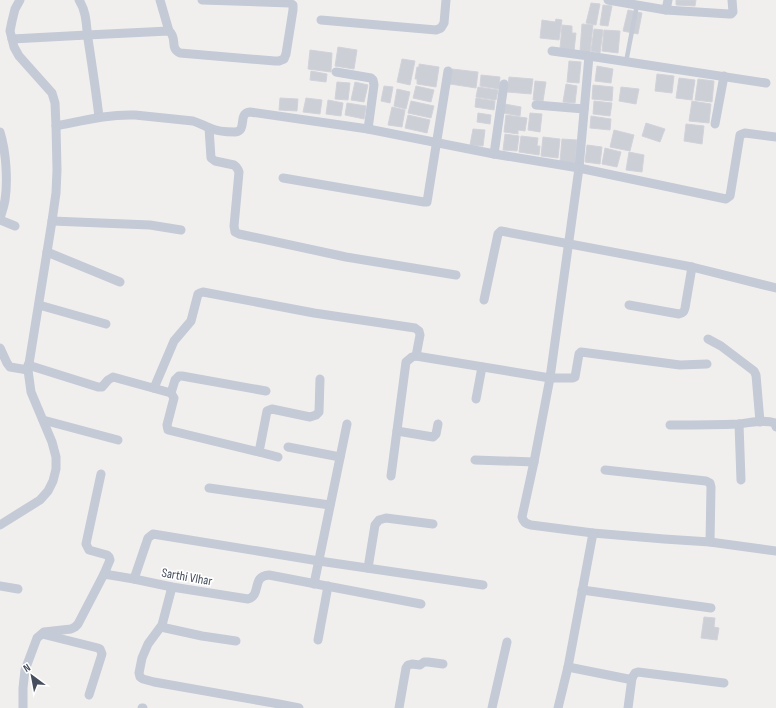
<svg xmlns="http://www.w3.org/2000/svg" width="776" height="708" viewBox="0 0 776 708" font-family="'Sofia Sans Condensed',sans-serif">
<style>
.building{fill:#cdcfd6;stroke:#d2d3da}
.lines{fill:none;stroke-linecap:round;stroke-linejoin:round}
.lane{stroke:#c4cad6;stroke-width:4.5}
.street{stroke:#c4cad6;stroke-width:9}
.labels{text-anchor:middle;stroke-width:3.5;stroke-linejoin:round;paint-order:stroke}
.street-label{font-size:13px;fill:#464d5c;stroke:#fff}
</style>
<rect width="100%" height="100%" fill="#f1efee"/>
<g class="building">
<path d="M676 0H696L695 6 676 5Z"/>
<path d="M591 3 600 4 596 25 586 23Z"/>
<path d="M603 5 612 6 608 26 600 25Z"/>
<path d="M628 10 642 13 638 34 623 31Z"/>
<path d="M556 19 562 20 559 40 540 38 542 20 555 22Z"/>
<path d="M582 24 593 25 590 52 580 51Z"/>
<path d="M562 25 572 26V33H576L574 51 560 49Z"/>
<path d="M594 29 603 30 600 53 591 51Z"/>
<path d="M604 30 620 31 618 53 602 51Z"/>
<path d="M338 47 357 50 354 69 335 66Z"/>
<path d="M310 50 332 53 331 72 308 69Z"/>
<path d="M402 59 415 61 410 85 397 82Z"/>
<path d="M569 61 581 62 579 83 567 82Z"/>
<path d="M419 64 439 67 436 87 417 84V79H415L417 67H419Z"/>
<path d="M597 66 613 69 611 83 595 81Z"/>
<path d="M452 69 478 72 476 88 450 84Z"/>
<path d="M311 71 327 74 326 82 310 80Z"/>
<path d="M657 74 674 76 672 93 655 91Z"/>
<path d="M481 75 500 77 499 89 480 86Z"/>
<path d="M509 77 533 79 531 94 507 92Z"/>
<path d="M679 78 695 80 692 100 676 98Z"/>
<path d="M698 79 714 81 712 102 695 100Z"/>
<path d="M535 81 546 82 543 101 533 100Z"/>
<path d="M337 82 350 83 348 100 335 99Z"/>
<path d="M355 82 368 85 364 102 351 100Z"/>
<path d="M566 84 577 86 575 103 563 102Z"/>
<path d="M593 85 613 87 612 101 592 99Z"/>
<path d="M384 86 393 87 390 103 381 101Z"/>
<path d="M416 86 434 90 431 102 413 98Z"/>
<path d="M478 87 498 90 496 100 476 97Z"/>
<path d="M621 87 639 89 636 104 619 101Z"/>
<path d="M397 89 410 92 406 109 394 106Z"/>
<path d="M280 98 298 99 297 111 279 110Z"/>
<path d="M306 98 322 100 320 114 303 112Z"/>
<path d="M476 98 495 101 494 110 475 107Z"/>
<path d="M328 100 343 103 341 116 326 114Z"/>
<path d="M411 101 434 106 431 118 408 113Z"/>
<path d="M594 101 612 103 610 116 593 114Z"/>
<path d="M692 101 711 104 709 123 689 121Z"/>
<path d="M347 103 366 106 364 119 345 115Z"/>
<path d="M505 104 521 107 520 116 503 113Z"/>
<path d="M392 107 405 110 402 127 388 125Z"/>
<path d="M478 113 491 115 490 124 477 122Z"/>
<path d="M530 113 542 114 540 132 528 130Z"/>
<path d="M408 115 430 120 427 133 405 128Z"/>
<path d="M506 115 527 118 525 131 518 130V134L504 132Z"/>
<path d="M591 116 611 119 610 130 590 128Z"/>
<path d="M646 123 665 129 660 142 642 136Z"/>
<path d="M686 124 704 126 702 144 684 141Z"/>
<path d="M473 129 485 130 483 146 470 145Z"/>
<path d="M614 130 634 135 630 151 610 147Z"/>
<path d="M505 134 519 136 517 151 503 150Z"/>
<path d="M521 136 538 138 537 146H540L539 155 519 152Z"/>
<path d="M543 137 560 139 558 158 541 156Z"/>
<path d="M562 139 577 140 575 163 560 162Z"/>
<path d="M587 145 602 147 600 164 585 162Z"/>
<path d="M605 148 621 152 617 167 602 164Z"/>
<path d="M629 152 644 155 642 172 626 170Z"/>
<path d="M704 617 715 618 714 627 719 628 717 640 701 638Z"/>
</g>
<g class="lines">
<path class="lane" d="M626 62 637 5"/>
<g class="street">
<path d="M79 0C87 13 86 25 88 39 92 65 96 91 99 117"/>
<path d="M160 0 169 31"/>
<path d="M608 0 666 10 668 0"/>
<path d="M666 10 729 14H731L733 12 732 0"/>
<path d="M321 20 436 30 441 28 444 23 446 0"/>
<path d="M12 39 87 35 169 31C178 38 169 48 180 53L275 61H279L284 59 286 54 293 10V5L290 3 202 0"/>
<path d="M552 51 589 56"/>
<path d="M336 72 371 78 373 80 374 85 368 129"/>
<path d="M766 83 589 56 579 168 550 378 534 462 522 517C523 522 526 524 531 525L593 533 664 539 710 542 776 551"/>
<path d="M536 105 584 109"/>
<path d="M715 124 724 76"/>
<path d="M56 126C82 121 108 114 135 115L193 121C200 123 204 126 210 128 216 131 229 132 235 132 248 131 237 113 250 112L368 129 494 154 579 168 726 199 730 196 740 135 745 133 776 137"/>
<path d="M209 128 211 158 215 161 234 165C237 167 238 169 239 172L234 226 235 232 239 234 346 257 456 275"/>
<path d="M0 132C6 151 8 180 5 200 4 206 2 212 0 218"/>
<path d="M494 154 504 84"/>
<path d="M283 178 424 202H427L448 71"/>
<path d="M0 220 15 226"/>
<path d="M52 221 150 225 181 230"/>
<path d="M47 252 120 282"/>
<path d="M484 300 498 234 501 231 692 267 776 288"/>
<path d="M39 305 106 324"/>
<path d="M629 305 679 314C683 313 684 312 685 308L692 267"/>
<path d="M708 339 721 346 754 371 756 375 760 422"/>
<path d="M0 348 7 363 10 367 28 370"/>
<path d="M28 365 98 387H102L108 380 113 377 171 393 174 398 167 425 168 430 259 452"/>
<path d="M154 388 174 341 191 321 198 294 200 293 203 292 314 313 415 328 419 331 420 335 416 356"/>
<path d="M171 393 175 380 179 376H182L266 391"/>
<path d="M476 399 482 367"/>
<path d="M43 420 118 440"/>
<path d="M739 424 741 480"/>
<path d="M670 425C693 425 715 425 738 424 749 423 764 419 775 423L776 427"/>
<path d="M397 431 433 437 436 434 438 424"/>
<path d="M288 447 340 457"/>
<path d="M278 457 259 452 267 411 272 409 310 417 316 415 319 412 320 379"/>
<path d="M475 460 534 462"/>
<path d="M605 470 706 481 710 483 711 487 710 542"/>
<path d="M101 474 86 544 89 550 107 555 109 557 110 560 104 574"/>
<path d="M391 476 406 362 412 357 416 356 550 378H573L575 377 579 354 581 352 680 365 707 364"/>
<path d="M209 488 330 505"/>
<path d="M0 525 40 500 48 491 53 481 56 469V457L52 442 31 392 28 370 52 221 56 193 57 170 56 126 55 103 52 93 19 56 14 47 10 31 12 21 15 9 20 0"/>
<path d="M368 568 375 525 379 520 386 518 433 524"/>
<path d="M134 579 148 538 153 534 319 561 483 585"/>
<path d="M314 584 347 424"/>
<path d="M0 586 18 589"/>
<path d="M172 587 162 625 148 644 142 658 139 673 140 677 143 679 154 682 279 704 299 708"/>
<path d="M582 590 711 608"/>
<path d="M161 627 202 636 236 641"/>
<path d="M42 634 98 648 100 649 102 654 89 695"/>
<path d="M318 640 328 586"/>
<path d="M568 667 628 679 632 678 635 673 638 672 724 683"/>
<path d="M23 708V688L25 670 37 638 44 632 71 629 75 627 78 624 104 574 134 579 172 587 248 599C262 595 251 576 269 575L421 604"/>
<path d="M142 708H143"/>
<path d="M399 708 406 668 408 665 412 664 420 665 424 662H428L443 664"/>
<path d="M492 708 507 642"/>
<path d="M558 708 568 667 593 533"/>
<path d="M628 708 632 678"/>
</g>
</g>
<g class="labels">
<g class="street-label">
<text transform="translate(187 576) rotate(10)" y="5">Sarthi VIhar</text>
</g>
</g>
<g transform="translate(32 676) rotate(328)" stroke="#ffffff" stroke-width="3" paint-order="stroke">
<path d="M0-3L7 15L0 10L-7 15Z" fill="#464d5c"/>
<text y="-6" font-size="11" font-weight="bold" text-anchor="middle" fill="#464d5c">N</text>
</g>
</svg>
